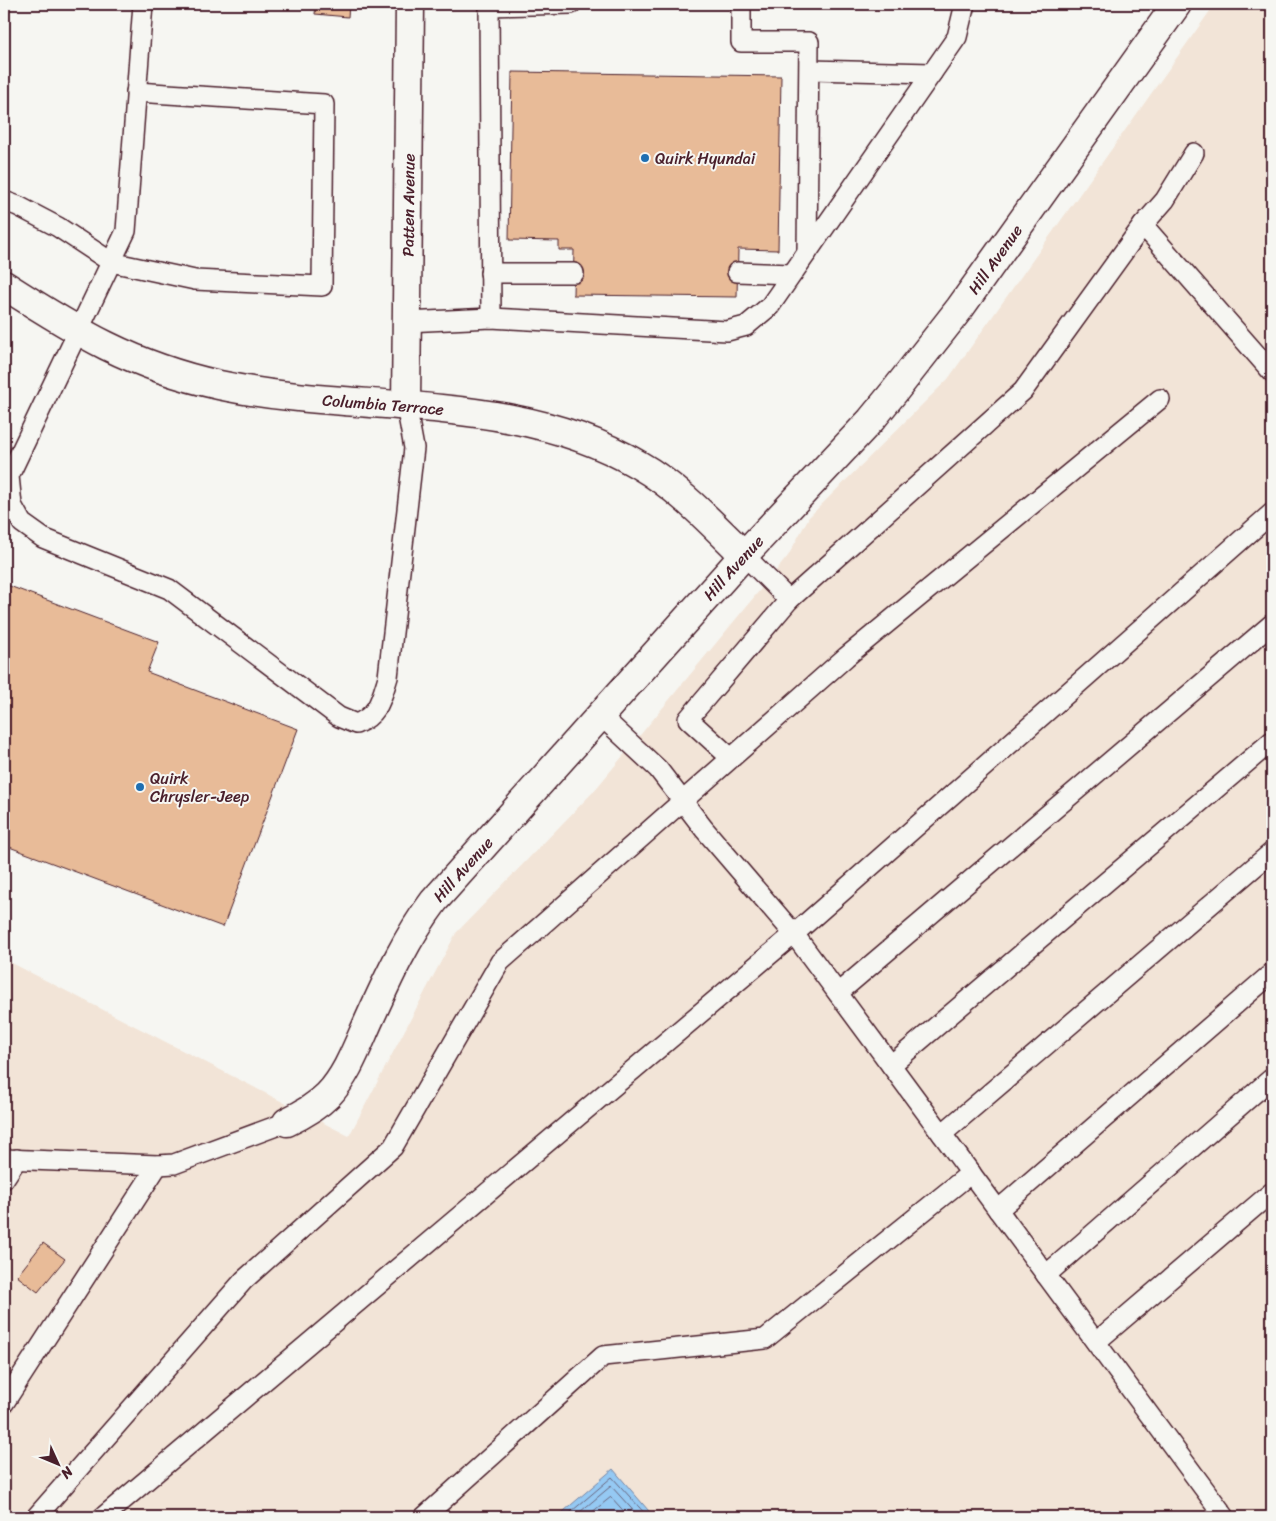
<svg xmlns="http://www.w3.org/2000/svg" width="1276" height="1521" viewBox="0 0 1276 1521" font-family="Sriracha,sans-serif">
<style>
.built{fill:#f2e4d7}
.water{fill:#95c9f3;stroke:#7785a3}
.lines{fill:none;stroke-linecap:round;stroke-linejoin:round}
.shore{stroke:#68637b;stroke-width:1}
.building{fill:#e8bb98;stroke:#4a1f2b}
.service-casing{stroke:#4a1f2b;stroke-width:22}
.minor-casing{stroke:#4a1f2b;stroke-width:31}
.service{stroke:#f6f6f2;stroke-width:19}
.minor{stroke:#f6f6f2;stroke-width:28}
.poi-dot{fill:#1f6fb2;stroke:#f6f6f2;stroke-width:2}
.labels{text-anchor:middle;stroke-width:4;stroke-linejoin:round;paint-order:stroke}
.poi-label{font-size:16px;fill:#4a1f2b;stroke:#f6f6f2;text-anchor:start}
.street-label{font-size:16px;fill:#4a1f2b;stroke:#f6f6f2}
</style>
<rect width="100%" height="100%" fill="#f6f6f2"/>
<filter id="ink" filterUnits="userSpaceOnUse"><feTurbulence type="fractalNoise" baseFrequency=".02" numOctaves="2"/><feDisplacementMap in="SourceGraphic" scale="10" xChannelSelector="R" yChannelSelector="G"/><feConvolveMatrix kernelMatrix="1 2 1 2 8 2 1 2 1" color-interpolation-filters="sRGB"/></filter>
<g filter="url(#ink)">
<path class="built" d="M1215 4H1272V1517H4V959L349 1136 456 933 594 791 788 556 809 517 948 379Z"/>
<path class="water" d="M613 1469 654 1517H557Z"/>
<g class="lines">
<g class="shore">
<path d="M565 1517 612 1477 648 1517"/>
<path d="M574 1517 611 1486 639 1517"/>
<path d="M586 1517 611 1497 629 1517"/>
</g>
</g>
<g class="building">
<path d="M316 4H349L348 17 315 14Z"/>
<path d="M512 72 781 76 778 250 738 249 737 297 573 295 574 250H559V241L509 240Z"/>
<path d="M4 584 159 642 147 672 298 729 223 927 4 845Z"/>
<path d="M43 1243 65 1259 38 1292 17 1276Z"/>
</g>
<g class="lines">
<defs>
<g id="service">
<path d="M143 4 126 231 9 476 12 505 22 523 43 538 169 589 339 717 356 724C379 715 381 699 388 677L414 448 406 405"/>
<path d="M741 4V42H809L807 253"/>
<path d="M810 70 932 73"/>
<path d="M4 201 18 206 58 227 111 262 195 280 322 286 324 104 136 92"/>
<path d="M1143 225 1165 200 1194 153"/>
<path d="M737 272 792 274"/>
<path d="M490 273H574"/>
<path d="M491 318 489 6 571 4"/>
<path d="M406 322 491 318 727 331 746 326 770 306 957 37 965 4"/>
<path d="M789 600 1023 391 1143 225 1272 372"/>
<path d="M601 716 658 769 704 829 794 934 1225 1517"/>
<path d="M731 758 688 719 789 600 744 555"/>
<path d="M838 993 1272 624"/>
<path d="M891 1065 1272 741"/>
<path d="M942 1134 1272 852"/>
<path d="M4 1159 158 1165 174 1164 287 1122"/>
<path d="M4 1179 17 1159"/>
<path d="M998 1210 1272 973"/>
<path d="M1046 1275 1272 1078"/>
<path d="M1096 1342 1272 1192"/>
<path d="M4 1403 158 1165"/>
<path d="M36 1517 244 1280 393 1147 500 962 846 657 1160 399"/>
<path d="M103 1517 794 934 1272 513"/>
<path d="M424 1517 603 1356 765 1339 971 1173"/>
</g>
<g id="minor">
<path id="s1" d="M4 285C77 332 132 366 219 385 358 415 513 390 639 465 679 488 711 523 744 555"/>
<path id="s2" d="M406 405 410 4"/>
<path id="s3" d="M287 1122C302 1115 316 1107 328 1095 348 1074 358 1044 370 1018 389 976 407 937 434 901L744 555 871 420 894 392 960 308 1177 4"/>
</g>
</defs>
<use href="#service" class="service-casing"/>
<use href="#minor" class="minor-casing"/>
<use href="#service" class="service"/>
<use href="#minor" class="minor"/>
</g>
</g>
<g class="poi-dot">
<circle cx="645" cy="158" r="5"/>
<circle cx="140" cy="787" r="5"/>
</g>
<g class="labels">
<g class="poi-label">
<text x="655" y="164">Quirk Hyundai</text>
<text x="150" y="784">Quirk<tspan x="150" dy="18">Chrysler-Jeep</tspan></text>
</g>
<g class="street-label">
<text dy="6" stroke="none"><textPath href="#s2" startOffset="200">Patten Avenue</textPath></text>
<text dy="6" stroke="none"><textPath href="#s3" startOffset="1124">Hill Avenue</textPath></text>
<text dy="6" stroke="none"><textPath href="#s1" startOffset="404">Columbia Terrace</textPath></text>
<text dy="6" stroke="none"><textPath href="#s3" startOffset="719">Hill Avenue</textPath></text>
<text dy="6" stroke="none"><textPath href="#s3" startOffset="314">Hill Avenue</textPath></text>
</g>
</g>
<rect width="1276" height="1521" fill="none" stroke="#f6f6f2" stroke-width="20"/>
<rect x="10" y="10" width="1256" height="1501" fill="none" stroke="#4a1f2b" stroke-width="2" filter="url(#ink)"/>
<g transform="translate(58 1464) rotate(134)" stroke="#f6f6f2" stroke-width="4" paint-order="stroke">
<path d="M0-4L9 19L0 12L-9 19Z" fill="#4a1f2b"/>
<text y="-8" font-size="14" font-weight="bold" text-anchor="middle" fill="#4a1f2b">N</text>
</g>
</svg>
